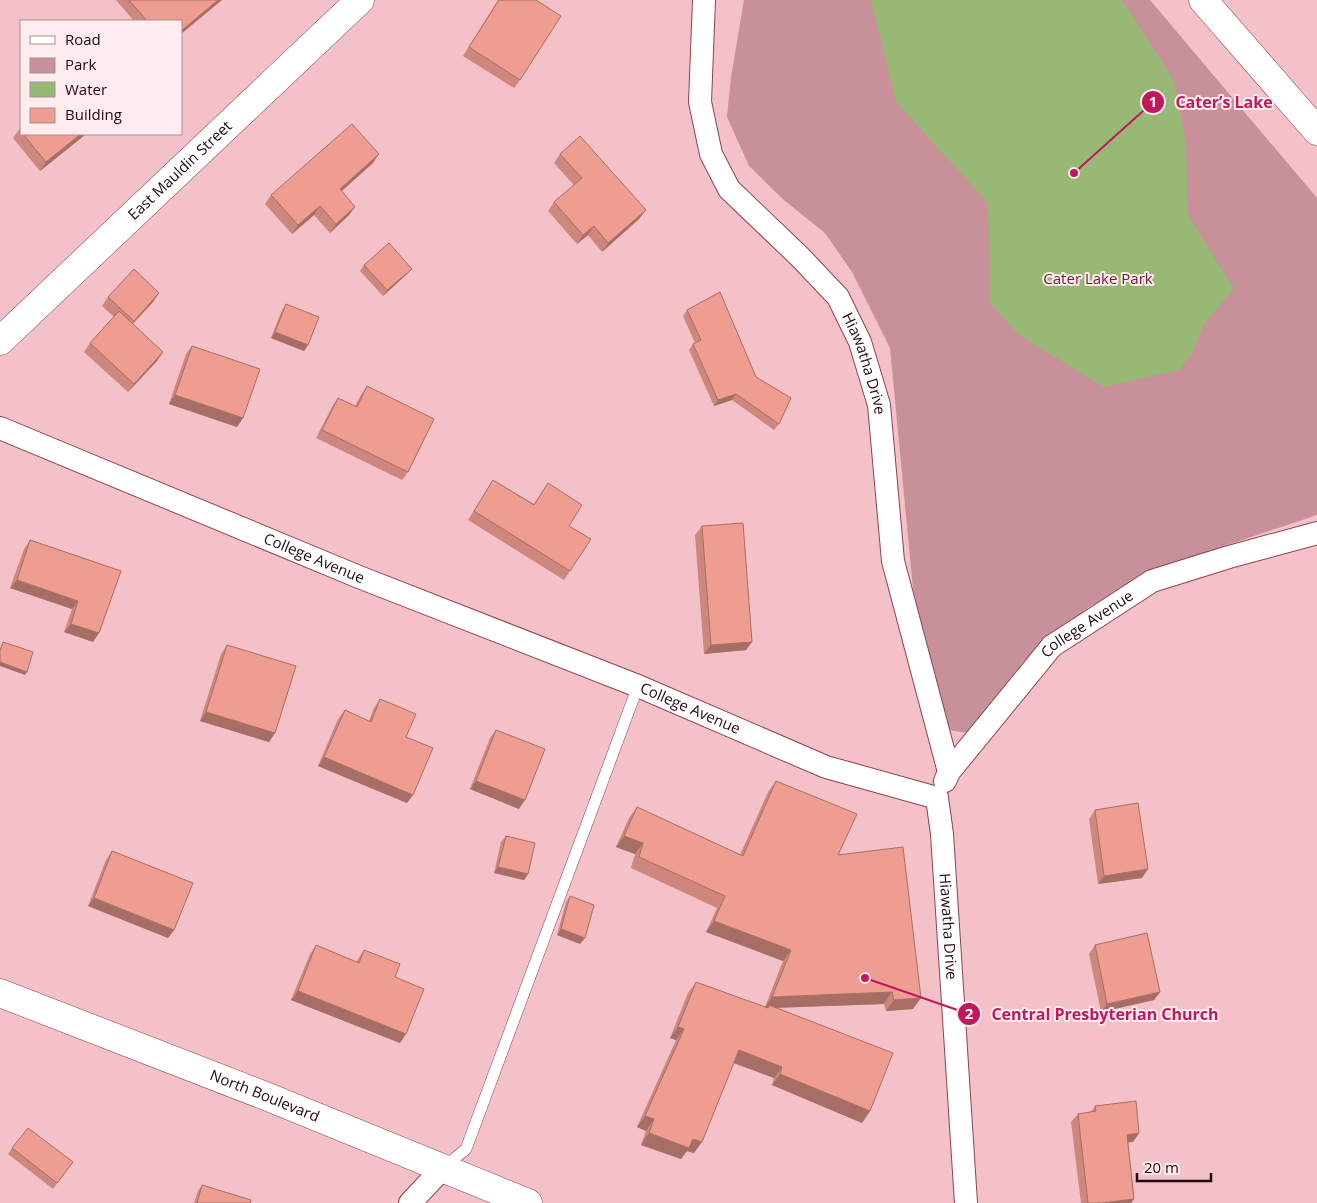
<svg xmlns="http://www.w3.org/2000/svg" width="1317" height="1203" viewBox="0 0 1317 1203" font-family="'Open Sans',sans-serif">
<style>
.green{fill:#c89098}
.water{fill:#98b875}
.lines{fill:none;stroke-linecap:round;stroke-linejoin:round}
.service-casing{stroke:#8c4352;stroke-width:12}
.minor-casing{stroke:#8c4352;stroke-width:24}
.tertiary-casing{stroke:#8c4352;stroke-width:29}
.secondary-casing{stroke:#8c4352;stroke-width:29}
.service{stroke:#fff;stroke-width:11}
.minor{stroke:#fff;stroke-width:22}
.tertiary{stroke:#fff;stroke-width:28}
.secondary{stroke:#fff;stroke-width:28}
.wall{fill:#cd877c}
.shaded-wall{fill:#a76e65}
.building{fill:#ee9d90;stroke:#a76e65}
.labels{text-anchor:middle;stroke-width:4;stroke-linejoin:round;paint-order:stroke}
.street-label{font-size:15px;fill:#24070e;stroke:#feecee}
.park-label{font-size:15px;fill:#751833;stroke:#feecee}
.leader{fill:none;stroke:#c2185b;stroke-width:2}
.callout-dot{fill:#c2185b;stroke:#feecee;stroke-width:2}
.mark-label{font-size:15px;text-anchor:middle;font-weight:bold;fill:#fff}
.callout-label{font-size:16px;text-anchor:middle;font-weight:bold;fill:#c2185b;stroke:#feecee;stroke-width:4;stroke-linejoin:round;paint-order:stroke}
</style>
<rect width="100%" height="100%" fill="#f4c1c8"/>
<path class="green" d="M744 0H1150L1317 198V515L1179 561 1089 607 1023 662 968 733 948 730 913 589 890 348 852 272 825 233 785 201 749 166 727 117 731 77Z"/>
<path class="water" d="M871 0H1122L1174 81 1186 143 1188 215 1234 289 1204 324 1193 352 1179 370 1104 387 1019 335 990 303 988 203 896 102Z"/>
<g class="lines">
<defs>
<path id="service" d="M443 1168 466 1149 638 686"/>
<g id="minor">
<path id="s1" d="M704 0 700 102 711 154 729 189 800 257 838 297 860 342 879 405 893 561 949 772"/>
<path id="s2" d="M0 428 359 577 638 686 826 767 937 798"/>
<path id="s3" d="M945 781 949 772 1052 646 1083 626 1152 581 1229 557 1317 533"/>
<path id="s4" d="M937 798 942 834 966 1203"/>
<path d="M410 1203 443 1168"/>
</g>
<g id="tertiary">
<path id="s5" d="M0 341 360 0"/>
<path id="s6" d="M0 993 268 1097 528 1203"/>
</g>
<path id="secondary" d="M1203 0 1317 131"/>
</defs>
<use href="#service" class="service-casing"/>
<use href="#minor" class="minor-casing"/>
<use href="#tertiary" class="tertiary-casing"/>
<use href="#secondary" class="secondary-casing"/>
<use href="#service" class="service"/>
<use href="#minor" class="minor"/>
<use href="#tertiary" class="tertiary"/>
<use href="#secondary" class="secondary"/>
</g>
<g class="wall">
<path d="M116 0H222L181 21H134Z"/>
<path d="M498 0H536L520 80 514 88 463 56Z"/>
<path d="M21 127V134H86L40 171 13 138Z"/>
<path d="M560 154 639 219 602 252 588 235 577 244 548 211 554 202 574 185 554 163Z"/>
<path d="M373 163 341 191 355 207 349 215 330 233 314 215 292 234 265 204 271 195Z"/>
<path d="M364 265 407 274 383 296 360 271Z"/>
<path d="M108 297 153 302 133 324 163 352 157 361 128 392 84 352 90 343 114 317 102 306Z"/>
<path d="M286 304 308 345 304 351 271 338 282 310Z"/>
<path d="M687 310 756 377 779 424 774 430 732 400 714 406 689 350 693 344 695 343 683 316Z"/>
<path d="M192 346 243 418 237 427 169 404 186 354Z"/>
<path d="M367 386 408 472 402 480 316 438 332 407 338 398 355 406 361 395Z"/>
<path d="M493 480 534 504 548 483 569 526 570 571 564 580 468 520Z"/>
<path d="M702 526 752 642 746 650 704 654 695 535Z"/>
<path d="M30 540 121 571 93 642 64 632 72 609 10 588 24 549Z"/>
<path d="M227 645 275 733 269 742 200 721 221 654Z"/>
<path d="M380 699 406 737 407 803 318 766 338 719 345 710 369 721 374 708Z"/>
<path d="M496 730 519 809 470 789 490 738Z"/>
<path d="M776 781 838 855 913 1009 886 1011 884 1004 776 1008 870 1111 862 1123 772 1085 774 1078 734 1063 694 1153 687 1151 681 1159 641 1145 646 1131 637 1127 676 1040 670 1038 688 993 696 982 765 1007 783 961 706 932 717 908 631 868 635 854 616 847 629 818 637 807 740 855 768 792Z"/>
<path d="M1095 810 1142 878 1098 884 1089 819Z"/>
<path d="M506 836 528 874 524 880 494 873 501 842Z"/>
<path d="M112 851 174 930 168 938 88 906 106 860Z"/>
<path d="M570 896 580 944 557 935 566 902Z"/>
<path d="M316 945 356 962 364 950 395 977 400 1043 291 1000 310 954Z"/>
<path d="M1095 945 1160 992 1154 1000 1101 1012 1089 954Z"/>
<path d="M1095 1106 1139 1133 1133 1142H1128L1134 1199 1131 1203H1081L1071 1122 1078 1114 1091 1112Z"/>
<path d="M12 1148 73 1162 53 1189 8 1154Z"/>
<path d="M202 1185 250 1203H194L198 1191Z"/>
</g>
<g class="shaded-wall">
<path d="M218 0H222L181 34V31Z"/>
<path d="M81 134H86L40 171 46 162Z"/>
<path d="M379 154 373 163 334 198 340 189Z"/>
<path d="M320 206 314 215 292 234 298 225Z"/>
<path d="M355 207 349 215 330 233 336 224Z"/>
<path d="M646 210 639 219 602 252 608 243Z"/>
<path d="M594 226 588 235 577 244 583 235Z"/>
<path d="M412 269 407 274 383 296 387 290Z"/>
<path d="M159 293 153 302 127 329 134 321Z"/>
<path d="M275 332 308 345 304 351 271 338Z"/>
<path d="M163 352 157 361 128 392 134 384Z"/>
<path d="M736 394 732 400 714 406 718 400Z"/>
<path d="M175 395 243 418 237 427 169 404Z"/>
<path d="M17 580 78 601 72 609 10 588Z"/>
<path d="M71 624 99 633 93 642 64 632Z"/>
<path d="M752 642 746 650 704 654 711 645Z"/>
<path d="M0 662 27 672 25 675 0 666Z"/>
<path d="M206 712 275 733 269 742 200 721Z"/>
<path d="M324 757 413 795 407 803 318 766Z"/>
<path d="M476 781 525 800 519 809 470 789Z"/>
<path d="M624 836 643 843 635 854 616 847Z"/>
<path d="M498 867 528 874 524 880 494 873Z"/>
<path d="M1148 869 1142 878 1098 884 1104 876Z"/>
<path d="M94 898 174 930 168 938 88 906Z"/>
<path d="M714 921 791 950 783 961 706 932Z"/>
<path d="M561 929 585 938 580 944 557 935Z"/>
<path d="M298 991 406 1034 400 1043 291 1000Z"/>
<path d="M892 992 884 1004 768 1008 769 1005 767 1008 764 1009 772 997Z"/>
<path d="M1160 992 1154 1000 1101 1012 1107 1004Z"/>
<path d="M921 998 913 1009 886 1011 894 1000Z"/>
<path d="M678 1027 684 1029 676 1040 670 1038Z"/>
<path d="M739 1050 782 1067 774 1078 731 1062Z"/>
<path d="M780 1074 870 1111 862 1123 772 1085Z"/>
<path d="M645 1116 654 1119 646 1131 637 1127Z"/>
<path d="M649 1133 693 1139 702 1142 694 1153 687 1151 681 1159 641 1145Z"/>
<path d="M1139 1133 1133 1142 1121 1143 1127 1135Z"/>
<path d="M1134 1199 1131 1203H1102Z"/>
</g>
<g class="building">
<path d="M129 0H218L181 31V21H147Z"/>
<path d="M499 0H536L561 16 520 80 469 47Z"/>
<path d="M352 124 379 154 340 189 355 207 336 224 320 206 298 225 271 195Z"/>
<path d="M23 134H81L46 162Z"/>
<path d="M580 136 646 210 608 243 594 226 583 235 554 202 582 178 560 154Z"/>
<path d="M389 243 412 269 387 290 364 265Z"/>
<path d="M134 269 159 293 134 321 108 297Z"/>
<path d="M720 292 756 377 791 398 779 424 736 394 718 400 693 344 701 340 687 310Z"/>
<path d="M286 304 319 317 308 345 275 332Z"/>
<path d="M119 311 163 352 134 384 90 343Z"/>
<path d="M192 346 260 369 243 418 175 395Z"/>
<path d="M367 386 434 419 408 472 322 430 338 398 357 407Z"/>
<path d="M493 480 534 505 548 483 582 505 569 526 591 539 570 571 474 511Z"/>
<path d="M743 523 752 642 711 645 702 526Z"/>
<path d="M30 540 121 571 99 633 71 624 78 601 17 580Z"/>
<path d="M3 642 33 652 27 672 0 662V650Z"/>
<path d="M227 645 296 666 275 733 206 712Z"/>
<path d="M380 699 416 714 406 737 433 748 413 795 324 757 345 710 371 722Z"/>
<path d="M496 730 545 749 525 800 476 781Z"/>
<path d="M776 781 857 814 838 855 903 847 921 998 894 1000 892 992 772 997 791 950 714 921 725 896 639 857 643 843 624 836 637 807 743 856Z"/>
<path d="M1138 803 1148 869 1104 876 1095 810Z"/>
<path d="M506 836 535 843 528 874 498 867Z"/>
<path d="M112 851 193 883 174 930 94 898Z"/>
<path d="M570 896 594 905 585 938 561 929Z"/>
<path d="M1147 933 1160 992 1107 1004 1095 945Z"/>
<path d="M316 945 359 963 364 950 400 964 395 977 424 989 406 1034 298 991Z"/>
<path d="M696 982 768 1008 769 1005 893 1053 870 1111 780 1074 782 1067 739 1050 702 1142 693 1139 689 1148 649 1133 654 1119 645 1116 684 1029 678 1027Z"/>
<path d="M1136 1101 1139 1133 1127 1135 1134 1199 1102 1203H1088L1078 1114 1096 1111 1095 1106Z"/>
<path d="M28 1128 73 1162 57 1183 12 1148Z"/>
<path d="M202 1185 251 1200 250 1203H197Z"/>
</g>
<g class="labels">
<g class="street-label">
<text dy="5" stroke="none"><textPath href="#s5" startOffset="248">East Mauldin Street</textPath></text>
<text dy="5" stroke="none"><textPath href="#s1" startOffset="420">Hiawatha Drive</textPath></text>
<text dy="5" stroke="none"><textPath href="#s2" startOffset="340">College Avenue</textPath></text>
<text dy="5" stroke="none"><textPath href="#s3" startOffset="214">College Avenue</textPath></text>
<text dy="5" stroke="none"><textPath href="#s2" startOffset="745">College Avenue</textPath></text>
<text dy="5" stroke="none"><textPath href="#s4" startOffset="129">Hiawatha Drive</textPath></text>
<text dy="5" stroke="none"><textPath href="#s6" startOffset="284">North Boulevard</textPath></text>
</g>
<g class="park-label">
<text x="1098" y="284">Cater Lake Park</text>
</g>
</g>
<path class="leader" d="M1074 173L1153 102M865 978L969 1014"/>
<g class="callout-dot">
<circle cx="1074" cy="173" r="5"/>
<circle cx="865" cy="978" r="5"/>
<circle cx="1153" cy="102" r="12"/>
<circle cx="969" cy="1014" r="12"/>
</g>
<g class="mark-label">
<text x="1153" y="107">1</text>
<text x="969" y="1019">2</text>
</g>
<g class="callout-label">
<text x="1224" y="108">Cater’s Lake</text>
<text x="1105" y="1020">Central Presbyterian Church</text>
</g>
<rect x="20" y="20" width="162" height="115" fill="#feecee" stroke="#a79094"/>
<rect x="30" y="36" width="25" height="8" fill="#ffffff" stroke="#a79094"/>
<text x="65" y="45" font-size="15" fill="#24070e">Road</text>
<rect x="30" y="58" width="25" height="15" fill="#c89098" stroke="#a79094"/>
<text x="65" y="70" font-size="15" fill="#24070e">Park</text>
<rect x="30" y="82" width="25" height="15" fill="#98b875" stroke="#a79094"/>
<text x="65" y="95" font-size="15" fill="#24070e">Water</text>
<rect x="30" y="108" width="25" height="15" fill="#ee9d90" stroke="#a79094"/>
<text x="65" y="120" font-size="15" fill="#24070e">Building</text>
<path d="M1137 1173v8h74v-8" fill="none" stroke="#24070e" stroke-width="2.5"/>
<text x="1144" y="1173" font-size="15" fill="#24070e" stroke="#feecee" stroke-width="4" paint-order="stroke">20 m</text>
</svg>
